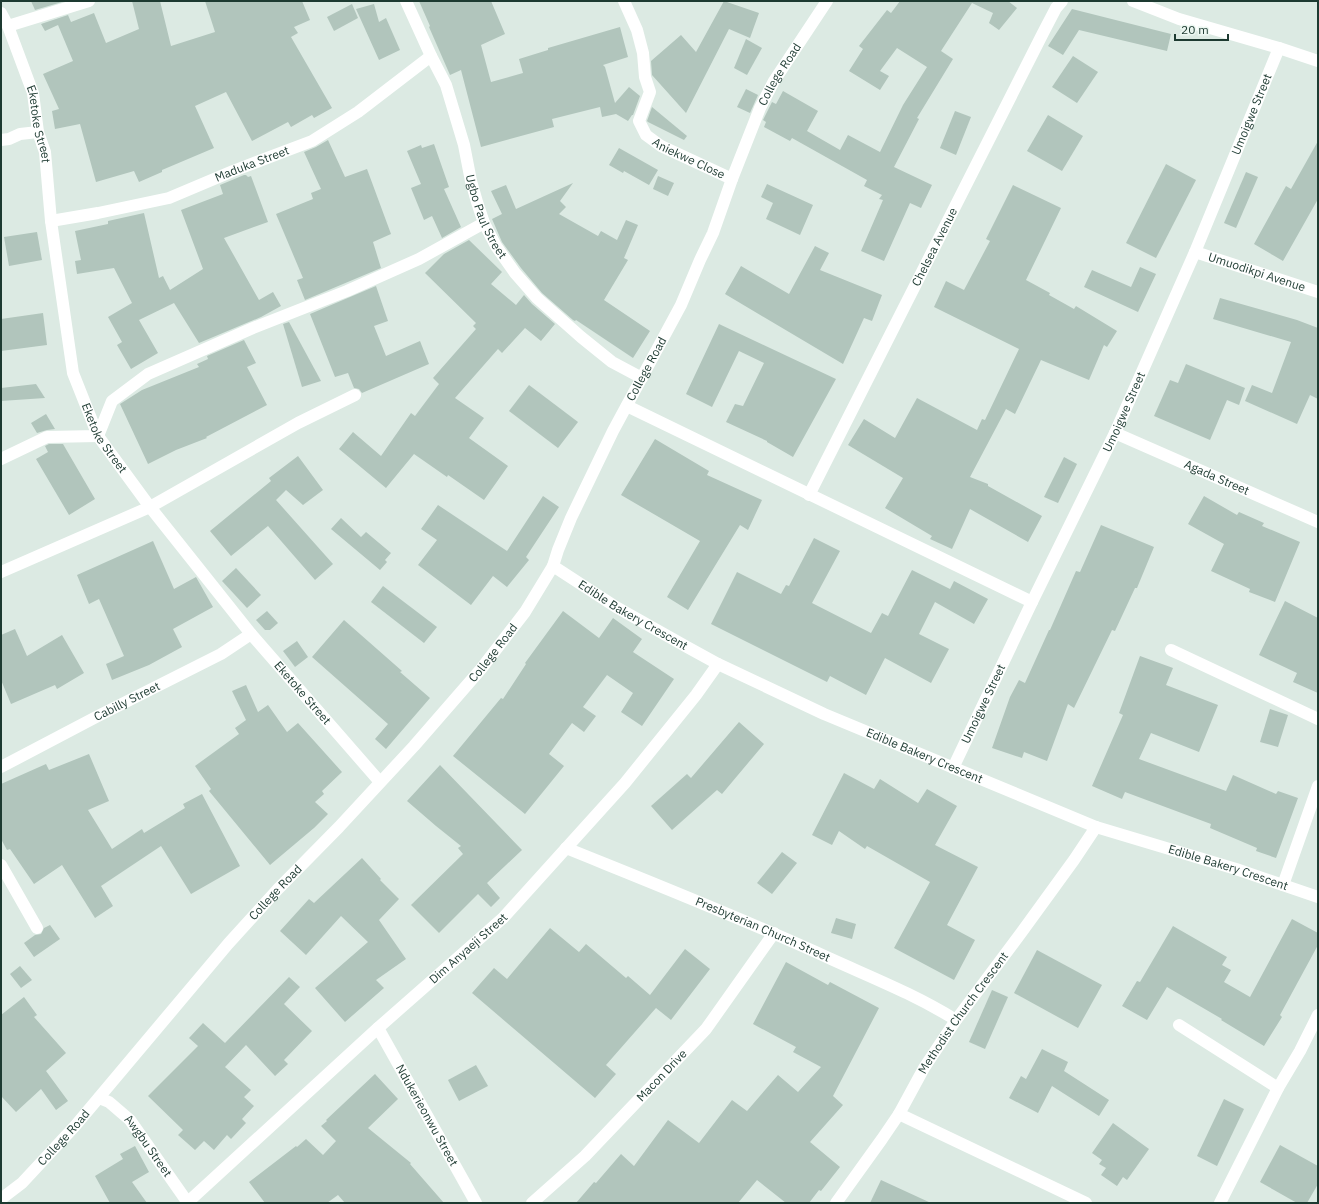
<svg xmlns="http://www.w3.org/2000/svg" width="1319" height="1204" viewBox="0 0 1319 1204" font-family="'IBM Plex Sans',sans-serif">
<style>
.building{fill:#b1c5bc}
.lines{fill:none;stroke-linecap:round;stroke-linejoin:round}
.street{stroke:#fff;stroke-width:12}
.secondary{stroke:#fff;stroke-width:12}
.labels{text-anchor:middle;stroke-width:3;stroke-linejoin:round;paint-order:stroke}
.street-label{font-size:12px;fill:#1d3a31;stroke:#ecf7f1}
</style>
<rect width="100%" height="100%" fill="#dceae3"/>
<g class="building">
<path d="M31 1H62V2L35 10Z"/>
<path d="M132 1H160L171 46 215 32 205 1H302L310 20 294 27 298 33 291 37 332 108 314 118 312 115 291 127 288 122 252 141 226 92 195 106 214 148 162 170V172L139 182 134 171 96 182 80 124 55 129 52 111 59 109 43 74 73 61 58 25 45 31 41 24 68 15 71 22 94 13 106 43 139 29Z"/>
<path d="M419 1H491L505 34 481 45 491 82 523 73 519 59 548 50V48L620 27 628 57 603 65 605 67 615 103 629 87 640 96 633 115H632L628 121 616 114 602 117 600 107 552 119 554 127 481 147 461 70 450 75 429 27 430 26Z"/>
<path d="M724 1 759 13 750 38 729 29 686 113 652 75 651 61 681 35 696 52Z"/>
<path d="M900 1H1008L1017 8 999 30 989 23 993 13 972 3 941 51 953 59 917 118 919 119 894 167 932 185 921 208 910 203 884 261 861 251 883 200 879 199 882 195 864 186 867 180 792 138 790 141 764 127 766 122 763 120 772 102 776 104 783 91 818 111 807 131 840 150 848 135 880 152 903 105 927 67 897 48 880 71 889 76 880 90 849 71 863 49 859 46 887 10 891 13Z"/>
<path d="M352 4 358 18 334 31 327 17Z"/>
<path d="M374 4 379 22 386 18 400 50 379 60 356 9Z"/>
<path d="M1072 9 1171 34 1167 51 1079 30 1063 55 1048 46Z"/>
<path d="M746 39 762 48 747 75 734 68Z"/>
<path d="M1073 56 1098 72 1077 103 1052 87Z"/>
<path d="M746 89 758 95 750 113 737 107Z"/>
<path d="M652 107 687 136 684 140 648 122 647 121Z"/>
<path d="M955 111 971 117 956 155 940 148Z"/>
<path d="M1048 115 1083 136 1062 171 1027 151Z"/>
<path d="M328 140 345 177 367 169 391 234 373 242 381 268 305 300 297 280 303 278 276 214 313 199 311 193 321 189 304 152 316 147Z"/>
<path d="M1318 141V199L1283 261 1254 244 1286 186 1291 189Z"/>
<path d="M434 144 449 187 444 189 461 227 442 238 432 216 424 220 411 188 421 184 407 151 421 145 422 148Z"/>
<path d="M619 148 658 170 649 185 624 171 623 173 609 165Z"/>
<path d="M1166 164 1196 180 1156 258 1126 243Z"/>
<path d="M1246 172 1258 177 1236 228 1224 223Z"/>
<path d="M244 175H246L248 177 251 176 268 222 224 238 259 300 273 292 281 306 261 317 199 343 174 303 139 320 158 353 131 369 117 345 122 342 108 317 132 303 114 268 77 274 75 261 81 260 75 231 108 224V221L144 213 159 278 163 276 170 290 203 269 181 210 223 194 220 185Z"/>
<path d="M658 176 674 183 668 196 653 189Z"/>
<path d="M573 183 560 201 566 207 559 214 598 236 601 231 617 240 626 220 638 225 624 258 628 260 604 300 650 331 633 358 576 320 575 321 573 320 542 293 521 268 502 242 492 219 502 214 491 191 506 185 516 209Z"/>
<path d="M767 184 813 205 800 235 766 219 773 203 761 197Z"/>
<path d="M1013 185 1061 208 1026 280 1050 293 1049 295 1074 309 1076 306 1117 331 1107 347 1104 345 1089 380 1041 360 1015 414 1006 409 970 477 988 484V486L1042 516 1028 542 970 509 952 549 930 539 932 536 885 508 903 478 848 445 864 419 895 438 917 398 977 430 982 419 985 420 1019 349 934 307 946 281 964 290 990 241 986 239Z"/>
<path d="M37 232 42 260 9 266 4 237Z"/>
<path d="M469 240 502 272 491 284 516 305 524 295 532 304 555 324 541 341 525 328 502 353 498 349 455 398 484 418 469 438 508 466 484 500 448 475 447 477 414 454 386 488 339 449 353 432 381 456 411 413 415 416 439 384 433 378 476 329 473 326 476 323 425 273 444 254Z"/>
<path d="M815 246 829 253 820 270 882 295 872 321 864 318 843 364 725 294 741 266 789 294Z"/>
<path d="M1140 267 1156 274 1138 312 1084 287 1092 270 1131 287Z"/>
<path d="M376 286 388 321 374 326 386 356 420 341 429 364 362 393 359 389 354 388 348 373 335 377 310 314Z"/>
<path d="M1220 298 1297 320 1318 328V399L1310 395 1297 424 1245 401 1252 385 1272 393 1291 342 1213 319Z"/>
<path d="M43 313 47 345 1 351V319Z"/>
<path d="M289 322 321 381 302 387 283 324Z"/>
<path d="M719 324 836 379 793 457 767 442V441L726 422 735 404 743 406 764 363 739 351 712 407 686 394Z"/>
<path d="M244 340 256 363 247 367 267 405 206 437 207 438 176 450 148 464 120 404 142 390 199 367 197 364 208 359 207 356Z"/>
<path d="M1186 364 1245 388 1239 405 1227 400 1210 440 1154 416 1170 380 1178 383Z"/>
<path d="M36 384 45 398 1 401V388Z"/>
<path d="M529 385 578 422 558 448 509 411Z"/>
<path d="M46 414 55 429 47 430 37 433 31 423Z"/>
<path d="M655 439 709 471 707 475 762 500 748 530 740 525 688 610 667 597 700 541 621 495Z"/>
<path d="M49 444H63L95 499 69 515 36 459 48 452 45 446Z"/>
<path d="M298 456 323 490 303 505 286 490 276 500 333 564 315 580 268 526 231 556 210 531 271 481 269 478Z"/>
<path d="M1064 457 1077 464 1058 503 1044 497Z"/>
<path d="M543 496 559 507 526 557 529 560 507 587 493 576 471 605 418 565 437 540 421 529 438 505 507 551Z"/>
<path d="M1204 496 1237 515 1239 512 1264 523 1262 526 1300 542 1275 602 1249 592 1250 589 1211 571 1224 544 1188 524Z"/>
<path d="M341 518 361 537 366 532 391 553 385 560 387 562 380 570 331 529Z"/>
<path d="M1101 525 1154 547 1137 588H1135L1115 631 1112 630 1074 708 1068 704 1047 761 1024 752 1022 758 992 748 1010 697 1019 680 1025 683 1049 630H1050L1076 571 1080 572Z"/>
<path d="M814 538 840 551 812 603 871 633 882 613 888 616 912 570 950 589 954 581 988 599 974 624 935 602 919 634 949 649 931 683 885 658 866 695 830 676 827 682 711 624 737 572 781 594 786 585 789 586Z"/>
<path d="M153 541 174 589 196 577 213 607 173 629 182 647 149 665 112 680 106 664 124 656 99 599 89 604 77 575Z"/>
<path d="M236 568 261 595 247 608 222 581Z"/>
<path d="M383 586 437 627 424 643 371 602Z"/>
<path d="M1285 601 1318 618V693L1293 682 1297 673 1259 655Z"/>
<path d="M267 611 278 623 270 630H265L256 620Z"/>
<path d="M563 611 599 638 613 618 642 639 633 652 674 679 642 726 621 712 633 693 607 675 583 707 596 716 584 732 572 723 549 754 564 766 525 814 453 756 501 698 503 699 526 664 525 663Z"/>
<path d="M344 620 402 671 400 672 430 698 386 749 375 739 388 724 312 657Z"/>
<path d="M15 629 27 656 62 635 84 673 57 689 55 685 11 704 1 680V635Z"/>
<path d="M297 641 308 657 295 667 283 651Z"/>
<path d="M1140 656 1173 668 1166 685 1218 705 1199 752 1151 733 1139 759 1226 791 1233 775 1276 794 1278 791 1298 798 1276 858 1256 851 1257 848 1210 828 1211 824 1125 792 1122 799 1092 786 1123 715 1119 713Z"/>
<path d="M246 685 258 712 268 705 287 732 298 723 342 772 322 791 324 794 315 802 328 814 314 828 270 865 209 791 211 789 195 766 239 734 235 728 246 720 232 691Z"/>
<path d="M1270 709 1288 715 1278 747 1260 742Z"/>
<path d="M739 722 764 744 722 794 717 790 672 830 651 806 687 774 691 778Z"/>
<path d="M89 754 109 801 88 810 112 849 142 829 144 833 185 808 183 804 202 794 240 866 191 894 161 846 101 886 113 906 95 918 62 865 34 884 10 849 7 850 1 839V784L46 764 49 770Z"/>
<path d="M440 765 522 850 487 883 500 898 491 907 478 894 439 933 411 905 463 854 458 848 461 846 436 826 407 801Z"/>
<path d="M844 773 874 789 880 779 918 803 927 789 957 806 935 845 978 867 947 925 975 940 954 980 894 948 930 882 867 846 865 849 839 831 832 845 812 835Z"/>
<path d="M782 852 797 863 772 894 757 883Z"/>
<path d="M362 858 381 879 380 880 399 899 379 920 406 959 376 980 384 988 345 1022 315 988 368 942 341 916 306 955 280 931 309 899 314 903Z"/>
<path d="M836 918 856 924 852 939 831 933Z"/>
<path d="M1292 919 1318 933V945L1280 1015 1282 1017 1264 1046 1221 1020 1222 1019 1167 987 1147 1020 1122 1006 1137 981 1140 982 1173 926 1227 957 1222 965 1231 970 1224 982 1250 997Z"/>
<path d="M50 925 60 939 34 957 24 943 35 935 41 934 44 928Z"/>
<path d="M550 928 579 952 586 944 626 978 628 976 650 995 685 949 710 969 671 1020 656 1008 606 1065 616 1074 595 1098 472 993 494 968 507 979Z"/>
<path d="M1037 950 1102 985 1078 1028 1014 993Z"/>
<path d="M786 962 828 985 830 982 879 1008 833 1096 843 1105 810 1142 840 1167 821 1191 819 1190 809 1203H786L757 1180 738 1203H576L594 1182 596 1183 621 1154 634 1166 668 1120 699 1143 732 1100 747 1111 778 1075 798 1092 821 1067 793 1052 796 1047 753 1024Z"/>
<path d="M20 966 32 980 21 988 10 974Z"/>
<path d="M289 977 300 987 284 1004 312 1031 284 1060 288 1064 275 1076 246 1045 225 1067 251 1090 244 1097 254 1106 242 1119 246 1123 231 1139 227 1135 214 1150 204 1141 195 1150 178 1135 183 1130 148 1096 198 1046 189 1038 203 1023 225 1043Z"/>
<path d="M992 990 1008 997 985 1049 969 1042Z"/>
<path d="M24 997 37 1015 34 1017 66 1053 46 1071 68 1101 56 1110 41 1089 16 1112 1 1096V1015Z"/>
<path d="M1042 1049 1068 1062 1064 1071 1109 1100 1099 1116 1052 1086 1038 1113 1009 1098 1021 1076 1026 1079Z"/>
<path d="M476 1065 488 1086 459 1101 448 1080Z"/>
<path d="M375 1074 398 1099 368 1128 411 1163 410 1164 444 1203H345L338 1195 327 1203H265L249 1182 296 1146 297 1147 306 1139 323 1155 336 1141 321 1126 327 1121 326 1120Z"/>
<path d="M1224 1099 1244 1109 1217 1166 1197 1156Z"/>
<path d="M1113 1123 1149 1149 1127 1180 1123 1177 1117 1186 1101 1175 1106 1168 1099 1164 1102 1160 1092 1153Z"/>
<path d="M1280 1145 1318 1166V1184L1307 1203H1297L1260 1182Z"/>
<path d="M135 1146 149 1172 132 1182 147 1203H110L95 1176 123 1159 120 1154Z"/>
<path d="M881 1180 931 1203H870Z"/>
</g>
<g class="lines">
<g class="street">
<path id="s1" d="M406 1 431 56 446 85 464 145 471 181 477 202 484 223 496 246 515 273 537 298 581 337 612 362 642 378"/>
<path id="s2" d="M624 1 637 30 643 53 645 77 650 92 639 121 646 135 661 146 732 179"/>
<path d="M1133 1 1179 19 1279 48 1318 61"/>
<path id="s3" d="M1 13 8 26 33 93 38 132 45 152 51 221 73 373 98 436 150 507 251 634 380 782"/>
<path d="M8 26 89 1"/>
<path d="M1 140 9 139 20 134 38 132"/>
<path id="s4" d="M51 221 98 213 169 198 233 171 312 141 358 112 431 56"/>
<path id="s5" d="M1195 252 1318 292"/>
<path d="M627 406 1032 602"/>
<path id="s6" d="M1115 433 1318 522"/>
<path d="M1 459 47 437 98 436 112 401 148 374 253 328 347 291 419 259 484 223"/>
<path id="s7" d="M809 495 1043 33 1056 8 1062 1"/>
<path id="s8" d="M553 566 616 607 687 647 718 664 824 714 1096 827 1236 869 1318 897"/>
<path d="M1 572 150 507 298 423 355 395"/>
<path d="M1171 650 1318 719"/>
<path id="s9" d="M1 767 98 716 221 654 251 634"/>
<path id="s10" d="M953 768 1032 602 1115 433 1195 252 1279 48"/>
<path id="s11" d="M566 848C655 884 744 919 831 959 873 978 916 995 956 1020"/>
<path d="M1 865 37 928"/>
<path d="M1283 885 1318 786"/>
<path d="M1179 1025 1278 1088"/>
<path id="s12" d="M378 1028 476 1203"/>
<path id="s13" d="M99 1098 109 1102 130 1120 188 1203"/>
<path d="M899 1114 1086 1203"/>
<path id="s14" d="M188 1202 378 1028 503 918 625 783 696 695 718 664"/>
<path id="s15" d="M532 1203 585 1156 706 1029 774 933"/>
<path id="s16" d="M836 1203 882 1139 899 1114 924 1068 956 1020 1021 933 1074 860 1096 827"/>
<path d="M1220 1203 1278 1088 1300 1051 1318 1015"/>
</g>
<path class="secondary" id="s17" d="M1 1199 22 1183 75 1126 228 944 278 889 339 827 414 746 481 669 525 612 553 566 558 550 571 518 613 431 681 305 700 260 713 233 732 179 760 108 774 81 827 1"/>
</g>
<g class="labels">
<g class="street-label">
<text dy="4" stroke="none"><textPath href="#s17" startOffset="1384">College Road</textPath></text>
<text dy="4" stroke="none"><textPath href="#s10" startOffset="719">Umoigwe Street</textPath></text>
<text dy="4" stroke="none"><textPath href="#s3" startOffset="118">Eketoke Street</textPath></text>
<text dy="4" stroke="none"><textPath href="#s2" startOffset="191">Aniekwe Close</textPath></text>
<text dy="4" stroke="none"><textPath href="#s4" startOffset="210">Maduka Street</textPath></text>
<text dy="4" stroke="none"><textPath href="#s1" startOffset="231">Ugbo Paul Street</textPath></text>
<text dy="4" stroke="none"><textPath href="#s7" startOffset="278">Chelsea Avenue</textPath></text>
<text dy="4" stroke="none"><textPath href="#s5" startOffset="65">Umuodikpi Avenue</textPath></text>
<text dy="4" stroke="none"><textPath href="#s17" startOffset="1060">College Road</textPath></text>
<text dy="4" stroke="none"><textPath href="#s10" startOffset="395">Umoigwe Street</textPath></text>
<text dy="4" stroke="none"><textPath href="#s3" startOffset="442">Eketoke Street</textPath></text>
<text dy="4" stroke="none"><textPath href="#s6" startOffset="111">Agada Street</textPath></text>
<text dy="4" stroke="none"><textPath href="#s8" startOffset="94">Edible Bakery Crescent</textPath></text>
<text dy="4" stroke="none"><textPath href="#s17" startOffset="736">College Road</textPath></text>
<text dy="4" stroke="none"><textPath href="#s3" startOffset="766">Eketoke Street</textPath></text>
<text dy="4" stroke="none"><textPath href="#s9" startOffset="142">Cabilly Street</textPath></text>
<text dy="4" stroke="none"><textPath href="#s10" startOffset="71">Umoigwe Street</textPath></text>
<text dy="4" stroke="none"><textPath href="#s8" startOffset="418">Edible Bakery Crescent</textPath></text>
<text dy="4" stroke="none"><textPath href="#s8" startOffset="742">Edible Bakery Crescent</textPath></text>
<text dy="4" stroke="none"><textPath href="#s17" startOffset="412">College Road</textPath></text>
<text dy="4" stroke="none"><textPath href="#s11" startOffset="213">Presbyterian Church Street</textPath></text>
<text dy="4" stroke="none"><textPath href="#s14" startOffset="378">Dim Anyaeji Street</textPath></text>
<text dy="4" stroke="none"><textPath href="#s16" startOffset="229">Methodist Church Crescent</textPath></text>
<text dy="4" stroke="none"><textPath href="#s15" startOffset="182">Macon Drive</textPath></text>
<text dy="4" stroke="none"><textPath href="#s12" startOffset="100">Ndukerieonwu Street</textPath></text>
<text dy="4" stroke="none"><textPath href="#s17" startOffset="88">College Road</textPath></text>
<text dy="4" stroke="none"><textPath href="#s13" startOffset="70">Awgbu Street</textPath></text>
</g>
</g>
<rect width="1319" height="1204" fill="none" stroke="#1d3a31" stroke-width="4"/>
<path d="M1175 34v6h53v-6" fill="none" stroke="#1d3a31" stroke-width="2"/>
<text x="1181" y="34" font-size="12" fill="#1d3a31" stroke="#ecf7f1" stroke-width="3" paint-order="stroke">20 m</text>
</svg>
